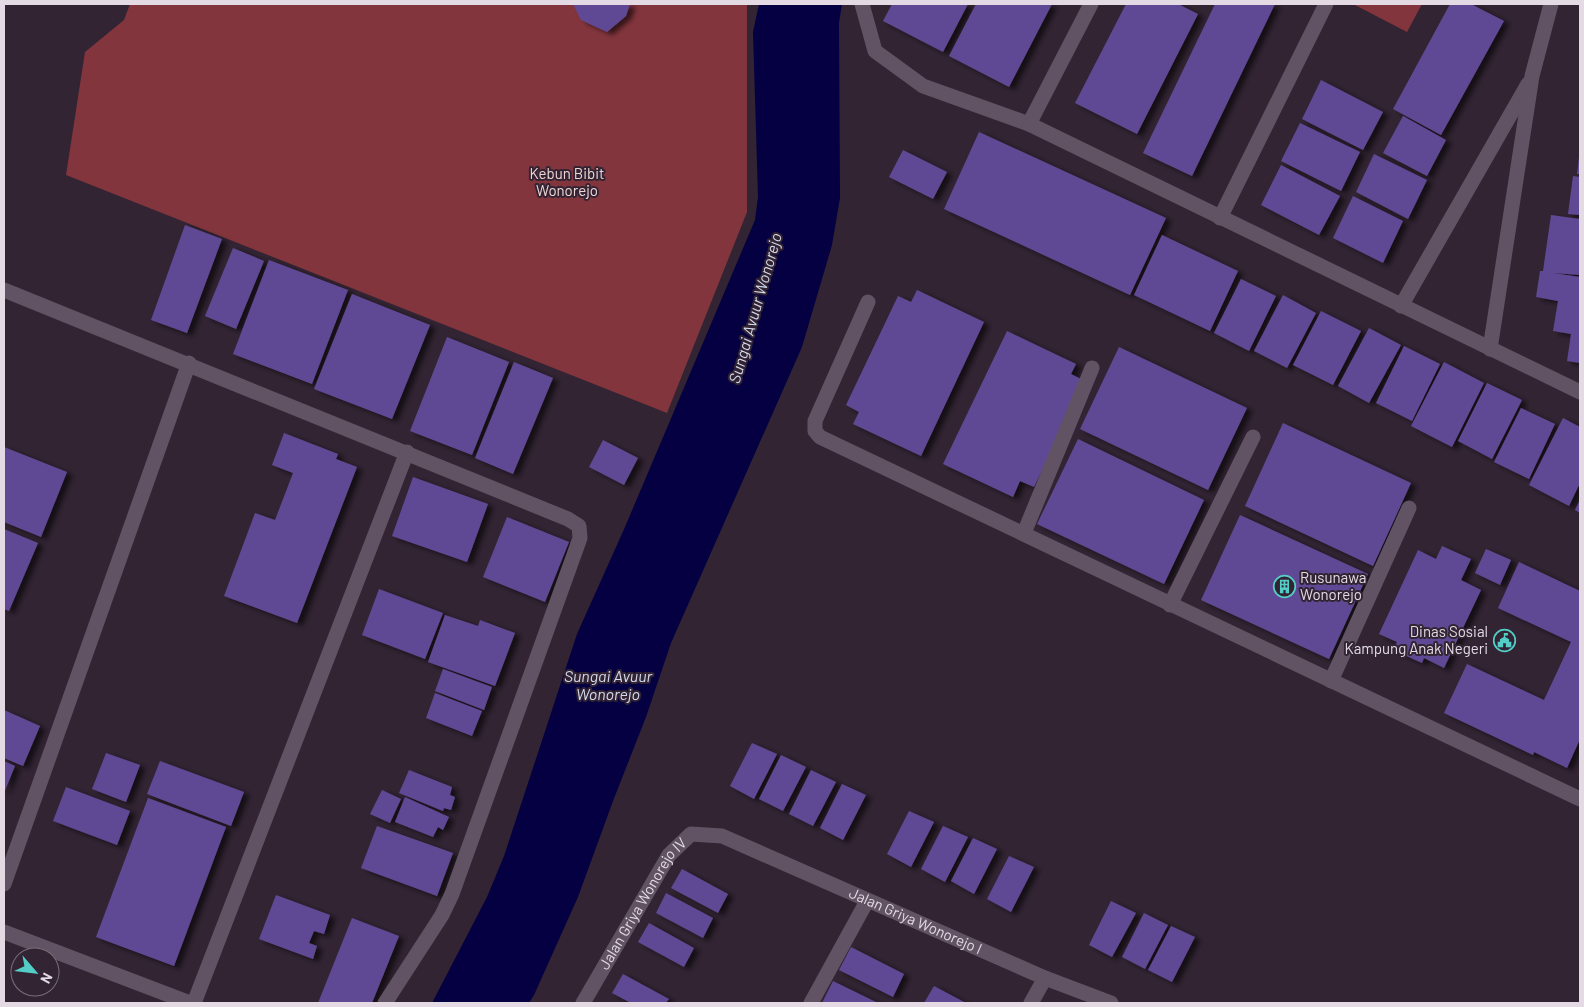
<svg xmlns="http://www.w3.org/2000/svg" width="1584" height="1007" viewBox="0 0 1584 1007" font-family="Barlow,sans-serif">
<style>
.green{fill:#83353d}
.water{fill:#050041}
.building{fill:#614994;filter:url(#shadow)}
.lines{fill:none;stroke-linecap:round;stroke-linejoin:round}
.minor{stroke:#625364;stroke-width:15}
.labels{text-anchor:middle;stroke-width:4;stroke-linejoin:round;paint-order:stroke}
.park-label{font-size:15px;fill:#f0d5d5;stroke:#322433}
.poi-label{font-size:15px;fill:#e3dae4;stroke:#322433;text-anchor:start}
.street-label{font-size:15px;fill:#e3dae4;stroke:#322433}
.water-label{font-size:16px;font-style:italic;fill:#d3daef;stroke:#322433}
</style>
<defs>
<filter id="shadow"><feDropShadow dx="5.5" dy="3" stdDeviation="2.5" flood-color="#0009"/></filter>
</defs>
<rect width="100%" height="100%" fill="#322433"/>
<g class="green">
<path d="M130 4H747V212L667 413 66 175 85 52 124 20Z"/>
<path d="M1353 4H1422L1407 32Z"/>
</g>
<path class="water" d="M759 4H842L839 23 840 198 832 245 802 347 671 643 646 717 613 801 578 897 534 995 529 1003H432L487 897 504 856 577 634 625 527 755 220 758 197 753 32Z"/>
<g class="building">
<path d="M573 4H630L626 16 607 32 581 20Z"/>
<path d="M892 4H968L943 52 883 21Z"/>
<path d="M976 4H1052L1009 87 949 56Z"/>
<path d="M1126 4H1178L1198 14 1137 134 1075 103Z"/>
<path d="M1215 4H1275L1192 176 1143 153Z"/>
<path d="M1450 4H1471L1504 21 1441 135 1393 109Z"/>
<path d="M1321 80 1383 112 1363 150 1302 119Z"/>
<path d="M1403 116 1446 140 1427 176 1383 153Z"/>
<path d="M1300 123 1360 152 1341 191 1281 161Z"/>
<path d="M979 132 1166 218 1130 295 944 209Z"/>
<path d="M903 150 947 172 933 199 889 177Z"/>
<path d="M1374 154 1427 180 1408 219 1356 192Z"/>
<path d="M1579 157H1580V174H1577Z"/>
<path d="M1281 165 1340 196 1319 235 1261 205Z"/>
<path d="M1573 176 1580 177V215L1568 214Z"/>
<path d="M1353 196 1403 221 1383 263 1333 238Z"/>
<path d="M1551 215 1580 219V275L1553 273 1580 277V363L1567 361 1571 334 1553 331 1558 301 1536 297 1540 271H1543Z"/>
<path d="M185 225 222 239 187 333 151 320Z"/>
<path d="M1162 235 1238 271 1210 331 1134 295Z"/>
<path d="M233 248 264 261 236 329 205 316Z"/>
<path d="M269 260 348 290 312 384 233 354Z"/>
<path d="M1241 279 1276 296 1249 351 1214 333Z"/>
<path d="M917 290 984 322 921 456 853 424 859 412 846 405 898 296 911 302Z"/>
<path d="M352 294 430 325 392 419 314 389Z"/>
<path d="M1283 295 1316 313 1287 368 1254 351Z"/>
<path d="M1321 311 1361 331 1333 385 1293 365Z"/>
<path d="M1369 328 1401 345 1369 403 1338 386Z"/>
<path d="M1007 331 1076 364 1071 374 1085 381 1034 487 1020 481 1013 497 943 464Z"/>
<path d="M447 337 509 362 472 455 410 431Z"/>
<path d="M1404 346 1440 364 1412 421 1376 403Z"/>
<path d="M1119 347 1247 408 1208 490 1080 429Z"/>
<path d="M514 362 553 378 513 474 475 458Z"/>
<path d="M1444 362 1484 383 1452 447 1411 426Z"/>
<path d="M1487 383 1522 400 1492 459 1458 441Z"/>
<path d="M1521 408 1555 424 1529 479 1494 462Z"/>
<path d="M1563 418 1580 427V483L1569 506 1529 485Z"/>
<path d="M1283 423 1411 483 1373 566 1245 506Z"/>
<path d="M284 433 338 454 336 459 357 467 297 623 224 596 255 513 275 520 293 473 272 465Z"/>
<path d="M1078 439 1204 500 1164 584 1037 524Z"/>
<path d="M603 440 638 458 624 485 589 467Z"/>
<path d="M4 447 67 472 41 537 4 522Z"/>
<path d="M413 477 488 504 467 562 392 536Z"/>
<path d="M1580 500V513L1575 510Z"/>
<path d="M1240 515 1368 574 1329 659 1201 600Z"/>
<path d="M507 517 569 542 545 602 483 577Z"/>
<path d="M4 529 38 543 9 611 4 609Z"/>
<path d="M1442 546 1471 559 1461 580 1481 590 1444 668 1424 658 1422 663 1393 650 1397 642 1379 634 1418 550 1436 559Z"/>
<path d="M1486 549 1511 560 1500 585 1475 573Z"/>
<path d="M1519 562 1580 591V739L1567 768 1534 752 1533 755 1444 713 1467 664 1544 700 1571 642 1498 608Z"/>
<path d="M379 589 443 613 425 659 362 635Z"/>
<path d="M445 615 478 626 480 620 515 633 495 686 428 662Z"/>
<path d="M443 669 492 687 484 710 435 691Z"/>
<path d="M435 693 482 711 472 736 426 718Z"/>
<path d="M4 710 40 726 23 766 4 758Z"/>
<path d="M752 743 777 754 754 799 730 786Z"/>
<path d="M106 753 140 765 126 802 92 789Z"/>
<path d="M781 755 806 767 783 811 759 799Z"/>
<path d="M4 761 15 766 4 793Z"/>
<path d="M160 761 244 792 231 826 147 794Z"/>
<path d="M409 770 452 787 450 795 455 797 451 810 444 808 443 811 399 793Z"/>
<path d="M811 770 836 782 813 826 789 814Z"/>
<path d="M842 784 866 795 843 840 820 828Z"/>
<path d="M66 787 130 811 117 845 53 821Z"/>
<path d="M382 790 401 799 390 823 370 814Z"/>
<path d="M405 797 449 817 443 830 438 827 433 837 395 822Z"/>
<path d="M148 798 226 827 174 966 96 937Z"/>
<path d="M909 811 934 822 911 867 887 854Z"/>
<path d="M377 826 453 853 437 896 361 868Z"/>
<path d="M943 826 968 837 945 882 921 869Z"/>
<path d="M973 838 997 849 974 894 951 881Z"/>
<path d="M1009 856 1034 867 1011 912 987 899Z"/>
<path d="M682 869 728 894 718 913 671 888Z"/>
<path d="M666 893 713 918 703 938 656 913Z"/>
<path d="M276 895 330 915 324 934 314 931 309 943 317 946 313 959 259 939Z"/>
<path d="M1111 901 1136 913 1112 957 1089 945Z"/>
<path d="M1144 913 1168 925 1145 969 1122 957Z"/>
<path d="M352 918 399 936 372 1003H318Z"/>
<path d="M649 923 694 948 684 967 638 942Z"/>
<path d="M1171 926 1195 937 1172 982 1148 970Z"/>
<path d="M851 947 904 974 893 997 839 970Z"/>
<path d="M623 974 669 999 666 1003H631L612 993Z"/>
<path d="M833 981 878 1003H822Z"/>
<path d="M934 986 966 1003H924Z"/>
</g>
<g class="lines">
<g class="minor">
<path d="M862 4 875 51 923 86 1029 124 1580 392"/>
<path d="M1029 124 1091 4"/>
<path d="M1220 218 1326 4"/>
<path d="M4 290 568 519 579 526 580 538 452 894 442 915 385 1003"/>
<path d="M868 302 815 421V431L820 437 1580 799"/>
<path d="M1401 306 1528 84"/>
<path d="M1490 349 1532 76 1551 4"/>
<path d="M1024 533 1092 368"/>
<path d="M1170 605 1253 437"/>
<path d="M1331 681 1409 508"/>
<path d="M4 884 189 363"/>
<path d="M4 932 190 1003"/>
<path d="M194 1003 407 452"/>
<path id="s1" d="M583 1003 669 855 691 834 722 836 1045 978 1111 1003"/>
<path d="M811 1003 867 901"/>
<path d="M1031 1003 1045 978"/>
</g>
</g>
<defs>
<symbol id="building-ring" viewBox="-11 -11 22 22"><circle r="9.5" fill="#322433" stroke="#54cdc7" stroke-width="1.5"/><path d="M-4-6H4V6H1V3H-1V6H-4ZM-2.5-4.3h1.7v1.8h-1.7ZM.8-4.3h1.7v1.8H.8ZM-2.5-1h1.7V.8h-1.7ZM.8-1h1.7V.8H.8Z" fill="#54cdc7"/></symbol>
<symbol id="civic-ring" viewBox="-11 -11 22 22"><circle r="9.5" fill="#322433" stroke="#54cdc7" stroke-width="1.5"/><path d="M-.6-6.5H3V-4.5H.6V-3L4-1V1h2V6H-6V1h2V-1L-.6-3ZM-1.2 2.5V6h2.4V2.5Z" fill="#54cdc7"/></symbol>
</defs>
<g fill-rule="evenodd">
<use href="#building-ring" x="1272" y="574" width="25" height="25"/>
<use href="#civic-ring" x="1492" y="628" width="25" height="25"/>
</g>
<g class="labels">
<g class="park-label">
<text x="567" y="179">Kebun Bibit<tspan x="567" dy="17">Wonorejo</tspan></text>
</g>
<g class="poi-label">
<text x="1300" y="583">Rusunawa<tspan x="1300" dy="17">Wonorejo</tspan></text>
<text x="1488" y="637" text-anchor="end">Dinas Sosial<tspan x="1488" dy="17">Kampung Anak Negeri</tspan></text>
</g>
<g class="street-label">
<text dy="5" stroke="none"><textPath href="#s1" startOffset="116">Jalan Griya Wonorejo IV</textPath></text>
<text dy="5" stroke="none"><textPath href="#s1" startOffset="444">Jalan Griya Wonorejo I</textPath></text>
</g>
<g class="water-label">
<text transform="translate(755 308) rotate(-74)" y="6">Sungai Avuur Wonorejo</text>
<text x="608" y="682">Sungai Avuur<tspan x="608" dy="18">Wonorejo</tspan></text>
</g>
</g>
<rect width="1584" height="1007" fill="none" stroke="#e3dae4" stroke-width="10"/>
<g transform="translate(35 972) rotate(118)"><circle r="24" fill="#322433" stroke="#796d7a"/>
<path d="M0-4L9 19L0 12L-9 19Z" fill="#54cdc7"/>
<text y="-8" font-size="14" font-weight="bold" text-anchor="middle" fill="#e3dae4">N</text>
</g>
</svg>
